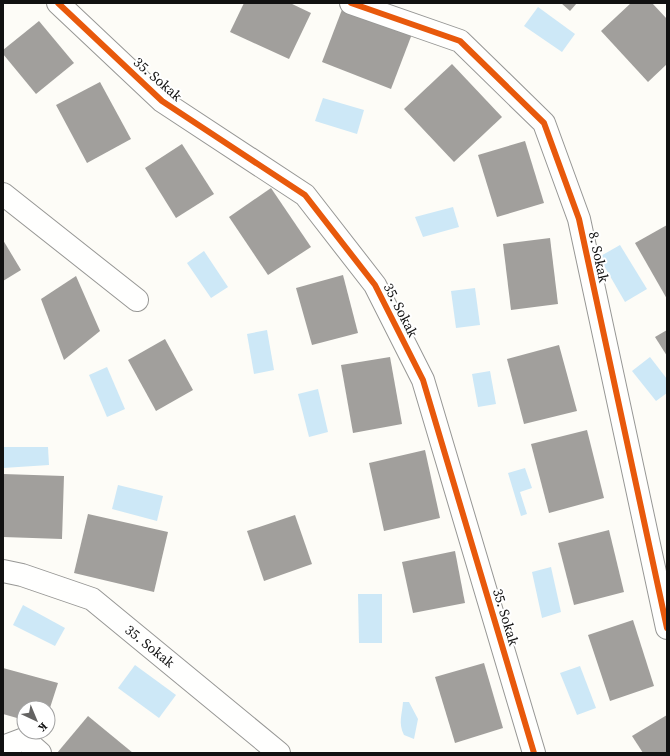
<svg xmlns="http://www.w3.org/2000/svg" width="670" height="756" viewBox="0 0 670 756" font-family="'Source Serif 4',serif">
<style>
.water{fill:#cde8f7}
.building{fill:#a19f9c}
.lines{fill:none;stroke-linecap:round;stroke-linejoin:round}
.minor-casing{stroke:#979795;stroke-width:24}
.minor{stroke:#fffffe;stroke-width:22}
.cycleway-casing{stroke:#fff;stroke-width:8}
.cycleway{stroke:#e8590c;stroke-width:6}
.labels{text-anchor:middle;stroke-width:4;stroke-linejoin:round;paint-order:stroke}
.street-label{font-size:14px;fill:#111;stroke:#fff}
</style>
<rect width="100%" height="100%" fill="#fdfcf7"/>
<g class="water">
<path d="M538 7 575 34 562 52 524 26Z"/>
<path d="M323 98 364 110 357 134 315 121Z"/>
<path d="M453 207 459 227 423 237 415 217Z"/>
<path d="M620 245 647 289 625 302 599 257Z"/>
<path d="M204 251 228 287 211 298 187 263Z"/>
<path d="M475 288 480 325 456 328 451 291Z"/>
<path d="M267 330 274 370 254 374 247 334Z"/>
<path d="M650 357 667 379V393L656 401 632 371Z"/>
<path d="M107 367 125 409 107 417 89 375Z"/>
<path d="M490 371 496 404 478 407 472 374Z"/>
<path d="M318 389 328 432 309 437 298 394Z"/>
<path d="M3 447H48L49 465 3 468Z"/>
<path d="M525 468 532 488 520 492 527 514 521 516 508 473Z"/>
<path d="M118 485 163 496 157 521 112 509Z"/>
<path d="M551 567 561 612 542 618 532 572Z"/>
<path d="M358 594H382V643H359Z"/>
<path d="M23 605 65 628 55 646 13 625Z"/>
<path d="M135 665 176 695 159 718 118 688Z"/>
<path d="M580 666 596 708 577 715 560 673Z"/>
<path d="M403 702H409L418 719 414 739 404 735C398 723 402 715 403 702Z"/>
</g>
<g class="building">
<path d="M244 3H290L311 13 289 59 230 32Z"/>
<path d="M561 3H577L570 11Z"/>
<path d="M631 3H652L667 19V64L648 82 601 31Z"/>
<path d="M343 7 412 34 391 89 322 62Z"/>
<path d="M39 21 74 63 36 94 3 54V50Z"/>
<path d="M452 64 502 117 454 162 404 109Z"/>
<path d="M100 82 131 139 87 163 56 105Z"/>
<path d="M525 141 544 203 497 217 478 155Z"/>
<path d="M182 144 214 194 176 218 145 168Z"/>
<path d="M271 188 311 247 268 275 229 217Z"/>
<path d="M667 225V299L635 243Z"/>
<path d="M550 238 558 304 511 310 503 244Z"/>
<path d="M3 240 21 270 3 281Z"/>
<path d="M343 275 358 333 312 345 296 288Z"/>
<path d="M76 276 100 331 64 360 41 299Z"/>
<path d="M667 330V356L655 337Z"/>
<path d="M165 339 193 390 156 411 128 360Z"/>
<path d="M559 345 577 411 524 424 507 359Z"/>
<path d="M390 357 402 424 353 433 341 365Z"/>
<path d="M587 430 604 498 549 513 531 444Z"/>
<path d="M425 450 440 518 384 531 369 463Z"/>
<path d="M3 474 64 476 62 539 3 537Z"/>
<path d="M88 514 168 532 154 592 74 573Z"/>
<path d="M295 515 312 564 264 581 247 531Z"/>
<path d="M609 530 624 592 574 605 558 543Z"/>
<path d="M455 551 465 603 413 613 402 562Z"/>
<path d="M633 620 654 686 610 701 588 635Z"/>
<path d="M484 663 503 728 455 743 435 677Z"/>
<path d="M3 668 58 683 48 714V708H24V720L3 714Z"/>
<path d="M667 715V753H643L632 736Z"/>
<path d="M88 716 133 753H57Z"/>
</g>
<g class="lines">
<defs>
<g id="minor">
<path d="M58 3 162 101 305 195 375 285 423 380 534 753"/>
<path d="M351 3 460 41 544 123 579 219 667 628"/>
<path d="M3 194 137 300"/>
<path d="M3 571 22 575 92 599 279 753"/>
<path d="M3 747 24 739 40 753"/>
</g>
</defs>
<use href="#minor" class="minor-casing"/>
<use href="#minor" class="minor"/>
<defs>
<g id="cycleway">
<path d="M58 3 162 101 305 195 375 285 423 380 534 753"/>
<path d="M351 3 460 41 544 123 579 219 667 628"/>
</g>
</defs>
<use href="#cycleway" class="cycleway-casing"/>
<use href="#cycleway" class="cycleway"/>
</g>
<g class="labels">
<g class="street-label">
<text transform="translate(158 79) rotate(41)" y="5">35. Sokak</text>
<text transform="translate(599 257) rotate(78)" y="5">8. Sokak</text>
<text transform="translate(401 310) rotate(63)" y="5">35. Sokak</text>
<text transform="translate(506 617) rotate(73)" y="5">35. Sokak</text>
<text transform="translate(150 646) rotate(39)" y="5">35. Sokak</text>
</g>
</g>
<rect width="670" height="756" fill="none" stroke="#111111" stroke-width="8"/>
<g transform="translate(36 720) rotate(136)"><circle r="19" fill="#ffffff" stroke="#a0a0a0"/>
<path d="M0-3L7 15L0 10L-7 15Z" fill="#646362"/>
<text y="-6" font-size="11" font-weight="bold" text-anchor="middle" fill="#111111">K</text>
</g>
</svg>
